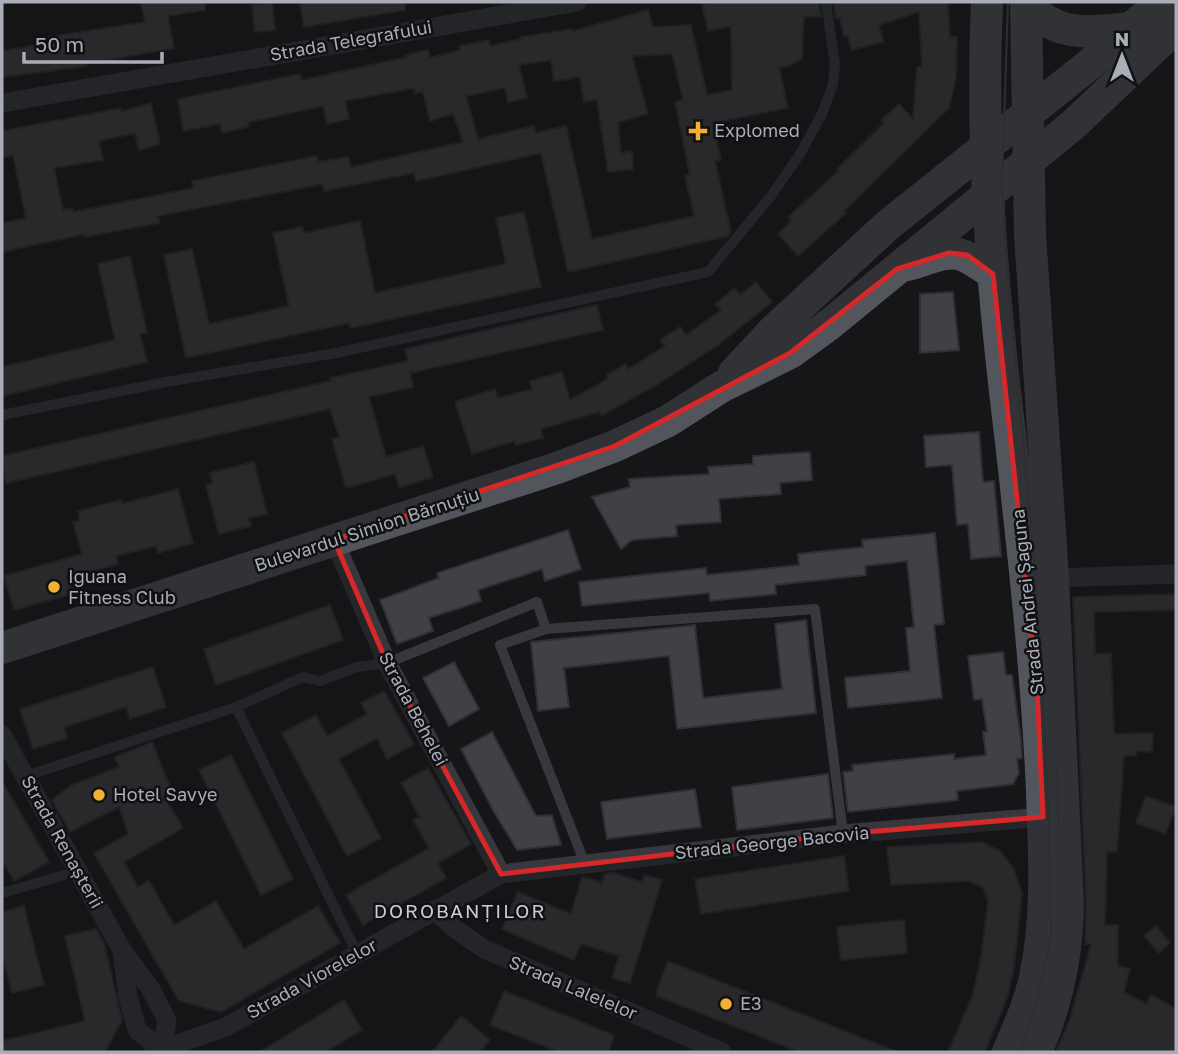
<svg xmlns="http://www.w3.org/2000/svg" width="1178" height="1054" viewBox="0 0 1178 1054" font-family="'Golos Text',sans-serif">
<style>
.building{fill:#404145;stroke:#303034;stroke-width:2;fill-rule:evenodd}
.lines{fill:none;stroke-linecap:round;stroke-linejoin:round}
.service{stroke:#37383d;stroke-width:10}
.minor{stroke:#37383d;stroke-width:19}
.primary{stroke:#53555c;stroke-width:32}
.tram{stroke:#4a4c52;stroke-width:2}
.marked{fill:none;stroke:#d62828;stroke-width:5;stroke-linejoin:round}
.poi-dot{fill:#f2b134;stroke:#111113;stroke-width:2.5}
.labels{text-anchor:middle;stroke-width:5;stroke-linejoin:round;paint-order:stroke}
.street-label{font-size:18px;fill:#a8adb8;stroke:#111113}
.poi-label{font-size:18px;fill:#a8adb8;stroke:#111113;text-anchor:start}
.neighbourhood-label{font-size:19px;letter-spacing:2px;fill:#c9ccd4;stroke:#111113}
</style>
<rect width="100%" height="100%" fill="#161618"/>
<g class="building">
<path d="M141 2H205V10L168 16 174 48 86 64V66L2 77V51L42 44 41 38 145 22Z"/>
<path d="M300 2H405V10L304 27Z"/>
<path d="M714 2H819L821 17 804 16 802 59 787 67H779L788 108 713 123 721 160 715 161 731 232 728 236 568 272 541 153 416 181 414 173 324 191 323 184 158 216 159 223 85 237V234L2 252V223L26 218 13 155 2 158V131L121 108V112L151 103 160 144 139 150 135 133 99 141 103 160 54 168 63 210 72 208 73 212 194 188 192 181 317 156 318 162 348 157 351 167 463 142 453 114 430 121 423 92 415 93 414 88 345 101 349 119 327 124 323 106 249 122 248 127 222 133 220 124 183 131 178 99 300 74 302 80 407 57 406 55 428 50 430 58 460 50 459 46 489 40 490 46 521 39V37L572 29 573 31 648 10 653 27 691 25 707 95 732 90 731 26 708 31 702 4ZM672 54 683 100 675 102 690 175 685 176 694 216 592 239 566 126 536 133 534 126 478 139 466 96 505 88 508 102 527 98 519 65 551 60 554 81 580 77 584 102 597 100 608 172 633 169 632 151 621 153 618 122 648 114 632 56Z"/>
<path d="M833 2H948L950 37H957L956 78 949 108 844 211 846 213 798 256 778 234 791 221 788 217 839 171 837 169 884 123 882 120 899 104 913 119 917 67 922 66 919 12 879 25 883 42 851 50 848 36 844 37 840 18H836Z"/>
<path d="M272 3 275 30 255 32 252 5Z"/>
<path d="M524 212 541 287 350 328 349 323 186 358 164 255 192 249 209 324 289 306 273 233 302 227 304 233 360 221 375 293 506 264 496 218Z"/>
<path d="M130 256 147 333 140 334 147 362 2 396V367L115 340 98 264Z"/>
<path d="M756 282 772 302 718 345 663 381 601 416 599 412 541 429 543 438 516 445 515 441 472 454 455 402 495 389 498 398 532 389 530 381 562 372 570 400 608 379 607 375 626 364 628 369 665 346 660 340 680 327 686 335 721 310 715 304 735 288 740 295Z"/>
<path d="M953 292 959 350 920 353V294Z"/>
<path d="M597 305 603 330 410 373V370L413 387 369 397 386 457 423 446 433 477 399 488 395 474 346 488 332 439 339 437 330 409 6 483 2 456 331 381 330 378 408 361 405 349Z"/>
<path d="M979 432 983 482 994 481 1001 556 971 559 968 524 957 525 952 465 926 467 924 436Z"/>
<path d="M810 452 812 480 780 483 781 494 719 499 721 522 676 525 677 536 632 540 621 549 592 497 630 487 629 479 709 474 708 467 753 464V456Z"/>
<path d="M254 462 267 514 249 518 251 526 219 534 206 485 213 483 210 473Z"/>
<path d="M178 489 193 543 158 553 156 546 116 556 118 564 67 577 72 594 14 610 4 576 82 554 73 522 80 520 78 511 121 500 122 504Z"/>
<path d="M568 530 581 569 545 581 542 569 478 590 481 601 429 618 433 631 397 644 380 600 439 578 437 573Z"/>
<path d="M935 533 944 624 934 625 942 698 848 708 845 678 910 671 906 628 914 627 907 561 865 566 866 575 775 585 776 594 710 601 709 593 582 606 579 582 706 568 707 575 799 565 798 554 863 547 862 540Z"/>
<path d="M1176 594V610L1094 612 1095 654 1111 653 1114 734 1153 733 1152 752 1136 751V756H1124L1117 852H1107L1105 925H1118V966L1130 969 1124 992 1147 1004 1151 995 1176 1008V1052H1056L1070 1019 1091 944H1085L1086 904 1073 597Z"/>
<path d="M330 605 343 640 216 685 204 649Z"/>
<path d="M806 620 816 713 677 729 669 656 564 668 569 707 538 711 531 642 695 625 703 698 782 689 775 624Z"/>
<path d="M1003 652 1006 675H1012L1021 741 1022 758 1017 759 1019 773 1013 784 957 791 958 800 848 812 843 772 853 771 852 765 954 754V759L986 755 983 732H987L982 699 974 700 968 656Z"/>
<path d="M454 662 479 709 449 726 423 678Z"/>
<path d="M153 667 166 707 130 719 126 707 64 727 67 738 33 749 20 709Z"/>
<path d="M384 691 414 744 387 759 377 738 339 759 381 838 347 856 282 733 316 715 327 736 367 714 361 703Z"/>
<path d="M492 732 536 816 552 815 561 845 517 850 494 812 461 749Z"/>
<path d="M152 742 172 792 163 795 183 828 124 862 138 887 149 881 174 925 216 901 244 949 318 906 340 943 221 1012 179 1001 94 853 128 834 119 807 70 832 52 800 70 786 119 767 115 757Z"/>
<path d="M231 755 293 879 261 895 199 770Z"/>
<path d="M428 768 471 844 438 863 446 878 363 925 346 895 429 848 413 820 420 817 401 783Z"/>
<path d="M828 774 833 818 737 830 732 787Z"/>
<path d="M2 781 49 862 14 881 2 860Z"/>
<path d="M695 789 701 827 607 839 601 802Z"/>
<path d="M1146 796 1176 807 1165 834 1136 823Z"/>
<path d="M982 842 1000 851 1013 867 1022 893 1014 967 1007 998 985 1052H948L973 995 982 951 988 902 983 887 969 881 891 885 887 847Z"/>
<path d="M844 856 849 891 701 914 695 879Z"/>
<path d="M613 873 642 882 644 875 662 880 630 983 612 978 619 956 581 944 574 960 502 929 518 892 571 914 582 877 602 883 605 874Z"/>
<path d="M24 906 44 985 12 993 2 954V912Z"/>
<path d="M904 920 907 953 841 960 837 927Z"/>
<path d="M1156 926 1170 943 1159 953 1144 936Z"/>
<path d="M96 929 104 943 122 1020 105 1052H2V1041L85 1021 65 936Z"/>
<path d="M668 961 895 1051V1052H799L657 996V990Z"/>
<path d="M504 991 614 1035 609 1052H559L490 1025Z"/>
<path d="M344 1000 362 1030 325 1052H260Z"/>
<path d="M461 1016 490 1040 480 1052H432Z"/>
</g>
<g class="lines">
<g class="service">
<path d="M2 415 166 382 336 353 708 272 771 196 800 154 822 114 833 84 835 65 826 2"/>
<path d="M236 707 357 953"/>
<path d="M26 776 236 707 303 677 320 681 357 667 387 663 537 602 546 629"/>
<path d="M585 864 500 645 546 629 815 609 843 834"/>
<path d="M2 893 78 871"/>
</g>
<g class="minor">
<path d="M2 103 577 2"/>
<path d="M334 540 387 663 501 874"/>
<path d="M1053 578 1176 574"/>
<path d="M2 735 122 950 150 988 167 1020 162 1052"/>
<path d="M434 910 454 928 484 949 722 1052"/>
<path d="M122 952 128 997 137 1030 162 1050"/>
<path d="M154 1052 226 1027 501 874 843 834 1043 817"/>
</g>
<g class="primary">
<path d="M987 2C980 149 993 296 1011 442 1024 559 1037 675 1042 792 1044 852 1048 913 1036 972 1031 1000 1019 1026 1008 1052"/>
<path d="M1026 2 1030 234 1053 578 1068 905C1067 957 1057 1005 1036 1052"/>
<path d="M1026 2C1033 8 1040 17 1047 21 1073 37 1103 30 1131 28"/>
<path d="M908 265C954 251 953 245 993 274"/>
<path d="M734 373 774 330 888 225 1090 64 1161 2"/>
<path d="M2 648 557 468 615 446 668 421 721 387 790 353 830 324 1074 124 1176 27"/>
</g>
<g class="tram">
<path d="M1008 2 1002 183 1008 281 1035 566 1048 798 1051 937 1036 1006 1019 1052"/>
<path d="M1057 770 1059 829"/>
</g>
</g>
<path d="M0 0H1178V1054H0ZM949 253 967 255 993 274 1037 688 1043 817 843 834 501 874 387 663 334 540 615 446 790 353 897 269Z" fill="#161618" fill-opacity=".55" fill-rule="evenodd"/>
<path class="marked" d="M949 253 967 255 993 274 1037 688 1043 817 843 834 501 874 387 663 334 540 615 446 790 353 897 269Z"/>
<g class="poi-dot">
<path d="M694.5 120.5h7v7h7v7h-7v7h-7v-7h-7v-7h7z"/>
<circle cx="54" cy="587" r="7"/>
<circle cx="99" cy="795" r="7"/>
<circle cx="726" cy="1004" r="7"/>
</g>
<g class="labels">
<g class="street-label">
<text transform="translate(351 41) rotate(-10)" y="6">Strada Telegrafului</text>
<text transform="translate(367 530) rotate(-18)" y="6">Bulevardul Simion Bărnuțiu</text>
<text transform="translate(1028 602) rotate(-96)" y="6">Strada Andrei Șaguna</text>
<text transform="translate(413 709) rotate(62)" y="6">Strada Behelei</text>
<text transform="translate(62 842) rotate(61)" y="6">Strada Renașterii</text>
<text transform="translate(772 843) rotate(-6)" y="6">Strada George Bacovia</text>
<text transform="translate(312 979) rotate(-29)" y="6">Strada Viorelelor</text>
<text transform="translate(573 988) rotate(23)" y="6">Strada Lalelelor</text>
</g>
<g class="poi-label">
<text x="714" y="137">Explomed</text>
<text x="68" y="583">Iguana<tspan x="68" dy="21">Fitness Club</tspan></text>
<text x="113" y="801">Hotel Savye</text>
<text x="740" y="1010">E3</text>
</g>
<g class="neighbourhood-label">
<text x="460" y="918">DOROBANȚILOR</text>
</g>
</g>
<rect width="1178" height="1054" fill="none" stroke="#a8adb8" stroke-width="7"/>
<g transform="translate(1122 56)" stroke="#111113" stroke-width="5" paint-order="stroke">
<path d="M0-5L12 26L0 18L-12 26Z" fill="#a8adb8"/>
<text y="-10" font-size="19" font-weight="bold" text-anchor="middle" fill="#a8adb8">N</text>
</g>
<path d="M24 52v10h138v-10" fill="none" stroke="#a8adb8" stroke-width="3.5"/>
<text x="35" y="52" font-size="21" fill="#a8adb8" stroke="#111113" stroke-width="5" paint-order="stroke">50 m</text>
</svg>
